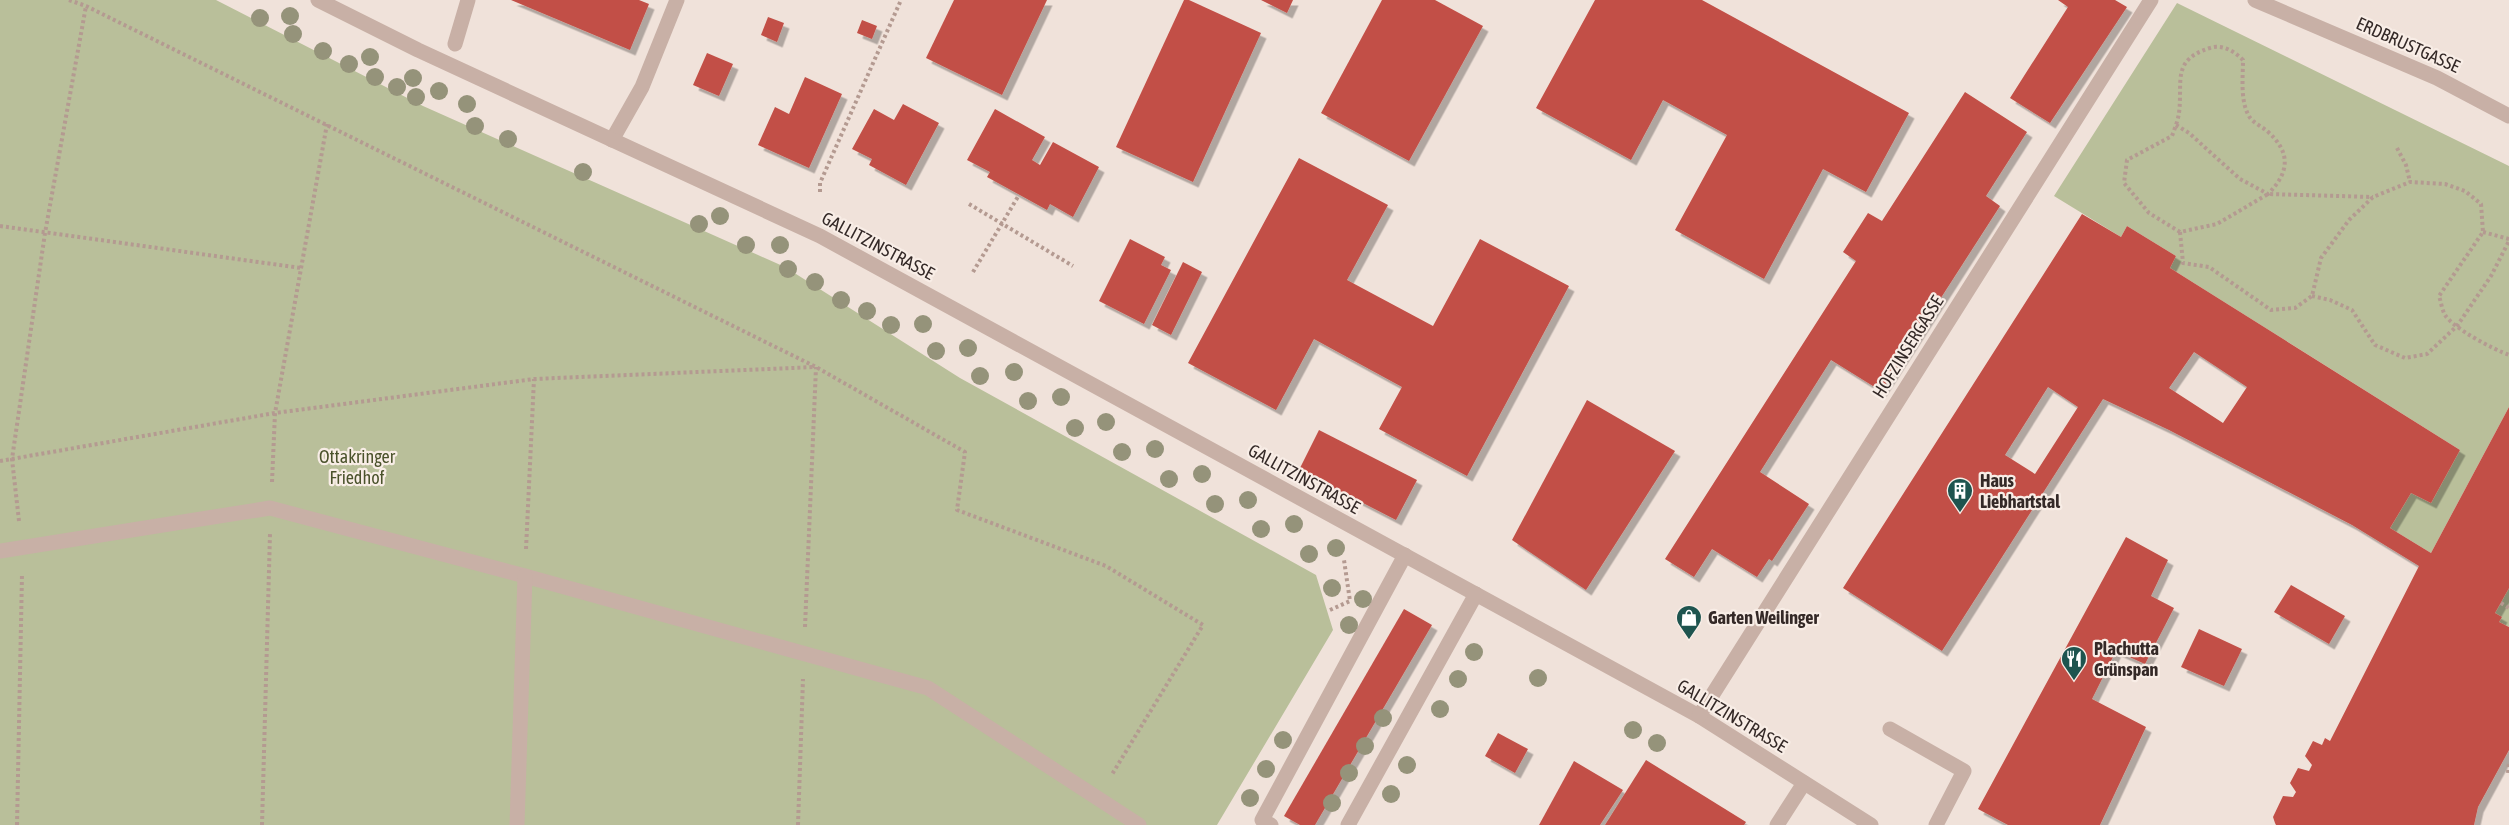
<svg xmlns="http://www.w3.org/2000/svg" width="2509" height="825" viewBox="0 0 2509 825" font-family="'Asap Condensed',sans-serif">
<style>
.green{fill:#b9bf9a}
.building{fill:#c24f46;fill-rule:evenodd;filter:url(#shadow)}
.lines{fill:none;stroke-linecap:round;stroke-linejoin:round}
.path{stroke:#b49a91;stroke-width:4;stroke-dasharray:3 3;stroke-linecap:butt}
.service{stroke:#c8b0a6;stroke-width:15}
.minor{stroke:#c8b0a6;stroke-width:15}
.tree{fill:#95937a}
.labels{text-anchor:middle;stroke-width:4.5;stroke-linejoin:round;paint-order:stroke}
.street-label{font-size:18px;fill:#342927;stroke:#f8ede6}
.park-label{font-size:18px;fill:#4a522b;stroke:#f8ede6}
.poi-label{font-size:18px;font-weight:bold;fill:#342927;stroke:#f8ede6;text-anchor:start}
</style>
<defs>
<filter id="shadow"><feDropShadow dx="5.5" dy="5.5" stdDeviation="0" flood-color="#0004"/></filter>
</defs>
<rect width="100%" height="100%" fill="#f0e2da"/>
<g class="green">
<path d="M0 0H216L423 106 785 267 960 378 1316 575 1333 630 1217 825H0Z"/>
<path d="M2177 3 2509 166V407L2431 553 2390 528 2411 493 2431 503 2460 450 2170 268 2176 256 2127 226 2121 237 2054 196Z"/>
<path d="M2509 588V627L2499 622 2502 617 2495 613Z"/>
</g>
<g class="building">
<path d="M511 0H639L649 4 630 50Z"/>
<path d="M954 0H1047L1002 95 926 58Z"/>
<path d="M1184 0H1189L1261 33 1193 182 1116 147Z"/>
<path d="M1261 0H1293L1287 13Z"/>
<path d="M1382 0H1435L1483 26 1409 161 1321 113Z"/>
<path d="M1595 0H1702L1909 113 1866 192 1823 169 1764 279 1675 230 1727 135 1663 100 1631 160 1536 108Z"/>
<path d="M2058 0H2115L2127 7 2050 123 2010 98 2068 7Z"/>
<path d="M768 17 784 23 777 42 761 35Z"/>
<path d="M862 20 877 26 872 39 857 33Z"/>
<path d="M707 53 733 64 719 96 693 85Z"/>
<path d="M805 77 842 94 809 168 758 145 775 107 789 114Z"/>
<path d="M1965 92 2027 132 1986 196 2000 206 1881 391 1831 360 1760 472 1809 504 1772 561 1769 559 1757 577 1712 549 1694 577 1665 559 1856 261 1843 252 1868 213 1882 221Z"/>
<path d="M903 104 939 123 906 185 869 165 872 159 852 149 874 109 894 120Z"/>
<path d="M995 109 1045 137 1032 160 1040 165 1053 142 1099 167 1073 217 1050 204 1047 210 987 177 990 172 967 160Z"/>
<path d="M1299 158 1388 205 1347 280 1433 326 1480 239 1569 286 1467 476 1379 429 1402 387 1314 339 1276 410 1188 363Z"/>
<path d="M2082 214 2121 237 2127 226 2176 256 2170 268 2460 450 2431 503 2411 493 2390 528 2431 553 2509 407V588L2495 613 2502 617 2499 622 2509 627V750L2478 807 2474 825H2276L2275 823 2273 817 2283 796 2293 797 2296 792 2290 783 2298 768 2309 771 2312 765 2305 756 2313 741 2322 745 2325 738 2330 741 2419 566 2352 525 2169 430 2103 399 1942 651 1843 588ZM2194 352 2247 387 2223 423 2169 388ZM2048 387 2078 407 2035 474 2005 455Z"/>
<path d="M1130 239 1165 257 1161 265 1171 270 1144 324 1099 301Z"/>
<path d="M1183 262 1202 272 1171 335 1152 325Z"/>
<path d="M1587 400 1675 451 1586 590 1512 540Z"/>
<path d="M1319 430 1417 480 1396 520 1299 470Z"/>
<path d="M2126 537 2168 560 2151 596 2174 608 2145 664 2116 651 2092 699 2146 727 2100 825H2008L1978 809Z"/>
<path d="M2291 585 2345 616 2329 644 2274 612Z"/>
<path d="M1404 609 1432 625 1315 825H1300L1284 816Z"/>
<path d="M2199 629 2242 649 2224 686 2181 667Z"/>
<path d="M1498 733 1528 749 1515 773 1485 756Z"/>
<path d="M1646 760 1746 822 1744 825H1605Z"/>
<path d="M1574 761 1623 790 1600 825H1539Z"/>
</g>
<g class="lines">
<g class="path">
<path d="M69 0 86 6 816 367 965 452 957 510 1106 566 1203 625 1111 776"/>
<path d="M2176 125 2189 133 2240 179 2268 194C2290 172 2291 152 2267 131 2261 126 2252 122 2249 116 2240 101 2243 77 2243 60 2234 51 2222 44 2210 48 2171 60 2183 81 2179 113 2178 120 2175 128 2172 136L2127 160 2124 183 2149 213 2180 232 2217 224 2268 194 2373 197"/>
<path d="M2397 148 2406 165 2410 182"/>
<path d="M820 192V183L901 0"/>
<path d="M969 204 1073 266"/>
<path d="M0 226 301 268"/>
<path d="M2180 232 2183 263 2209 267 2271 310 2295 308 2312 296 2321 258 2349 220 2373 197 2410 182 2445 184 2465 191 2481 204 2483 232 2439 296C2441 302 2442 310 2445 315 2454 329 2493 349 2509 355"/>
<path d="M2483 232 2509 239"/>
<path d="M973 272 1019 195"/>
<path d="M2312 296 2330 300 2352 310 2375 345 2405 358 2427 354 2457 326 2491 276 2509 241"/>
<path d="M0 461 275 413 534 379 815 367"/>
<path d="M272 482 275 413 327 124"/>
<path d="M19 521 12 459 45 233 86 6"/>
<path d="M526 549 534 379"/>
<path d="M2501 603 2509 608"/>
<path d="M1330 610 1350 601 1344 560"/>
<path d="M805 627 816 367"/>
<path d="M2508 773 2509 762"/>
<path d="M17 825 22 574"/>
<path d="M262 825 270 534"/>
<path d="M798 825 803 679"/>
</g>
<g class="service">
<path d="M455 44 468 0"/>
<path d="M612 140 642 87 677 0"/>
<path d="M0 551 270 508 525 576 928 688 1139 825"/>
<path d="M1890 729 1964 771 1936 825"/>
<path d="M517 825 525 576"/>
<path d="M1777 825 1804 783"/>
</g>
<g class="minor">
<path d="M318 0 418 50 820 236 1699 716 1871 825"/>
<path d="M2255 0 2437 78 2509 116"/>
<path d="M1699 716 2151 0"/>
<path d="M1271 825 1262 820 1405 555"/>
<path d="M1348 825 1476 594"/>
</g>
</g>
<g class="tree">
<circle cx="290" cy="16" r="9"/>
<circle cx="260" cy="18" r="9"/>
<circle cx="293" cy="34" r="9"/>
<circle cx="323" cy="51" r="9"/>
<circle cx="370" cy="57" r="9"/>
<circle cx="349" cy="64" r="9"/>
<circle cx="375" cy="77" r="9"/>
<circle cx="413" cy="78" r="9"/>
<circle cx="397" cy="87" r="9"/>
<circle cx="439" cy="91" r="9"/>
<circle cx="416" cy="97" r="9"/>
<circle cx="467" cy="104" r="9"/>
<circle cx="475" cy="126" r="9"/>
<circle cx="508" cy="139" r="9"/>
<circle cx="583" cy="172" r="9"/>
<circle cx="720" cy="216" r="9"/>
<circle cx="699" cy="224" r="9"/>
<circle cx="746" cy="245" r="9"/>
<circle cx="780" cy="245" r="9"/>
<circle cx="788" cy="269" r="9"/>
<circle cx="815" cy="282" r="9"/>
<circle cx="841" cy="300" r="9"/>
<circle cx="867" cy="311" r="9"/>
<circle cx="923" cy="324" r="9"/>
<circle cx="891" cy="325" r="9"/>
<circle cx="968" cy="348" r="9"/>
<circle cx="936" cy="351" r="9"/>
<circle cx="1014" cy="372" r="9"/>
<circle cx="980" cy="376" r="9"/>
<circle cx="1061" cy="397" r="9"/>
<circle cx="1028" cy="401" r="9"/>
<circle cx="1106" cy="422" r="9"/>
<circle cx="1075" cy="428" r="9"/>
<circle cx="1155" cy="449" r="9"/>
<circle cx="1122" cy="452" r="9"/>
<circle cx="1202" cy="474" r="9"/>
<circle cx="1169" cy="479" r="9"/>
<circle cx="1248" cy="500" r="9"/>
<circle cx="1215" cy="504" r="9"/>
<circle cx="1294" cy="524" r="9"/>
<circle cx="1261" cy="529" r="9"/>
<circle cx="1336" cy="548" r="9"/>
<circle cx="1309" cy="554" r="9"/>
<circle cx="1332" cy="588" r="9"/>
<circle cx="1363" cy="599" r="9"/>
<circle cx="1349" cy="625" r="9"/>
<circle cx="1474" cy="652" r="9"/>
<circle cx="1538" cy="678" r="9"/>
<circle cx="1458" cy="679" r="9"/>
<circle cx="1440" cy="709" r="9"/>
<circle cx="1383" cy="718" r="9"/>
<circle cx="1633" cy="730" r="9"/>
<circle cx="1283" cy="740" r="9"/>
<circle cx="1657" cy="743" r="9"/>
<circle cx="1365" cy="746" r="9"/>
<circle cx="1407" cy="765" r="9"/>
<circle cx="1266" cy="769" r="9"/>
<circle cx="1349" cy="773" r="9"/>
<circle cx="1391" cy="794" r="9"/>
<circle cx="1250" cy="798" r="9"/>
<circle cx="1332" cy="803" r="9"/>
</g>
<defs>
<symbol id="building-pin" viewBox="-11 -11 22 30"><path d="M0 17L-7.5 6A9.5 9.5 0 1 1 7.5 6Z" fill="#1e544f" stroke="#f8ede6"/><path d="M-4-6H4V6H1V3H-1V6H-4ZM-2.5-4.3h1.7v1.8h-1.7ZM.8-4.3h1.7v1.8H.8ZM-2.5-1h1.7V.8h-1.7ZM.8-1h1.7V.8H.8Z" fill="#fff"/></symbol>
<symbol id="shop-pin" viewBox="-11 -11 22 30"><path d="M0 17L-7.5 6A9.5 9.5 0 1 1 7.5 6Z" fill="#1e544f" stroke="#f8ede6"/><path d="M-5-2.5h2.3a2.7 3.5 0 0 1 5.4 0H5L5.5 6h-11ZM-1.5-2.5h3a1.5 2.3 0 0 0-3 0Z" fill="#fff"/></symbol>
<symbol id="restaurant-pin" viewBox="-11 -11 22 30"><path d="M0 17L-7.5 6A9.5 9.5 0 1 1 7.5 6Z" fill="#1e544f" stroke="#f8ede6"/><path d="M-5-6h1v4h1v-4h1v4h1v-4h1v5L-1.5 .5V6h-2V.5L-5-1ZM5-6V6H3V1.5H1.5Q1.5-4 5-6Z" fill="#fff"/></symbol>
</defs>
<g fill-rule="evenodd">
<use href="#building-pin" x="1945" y="476" width="30" height="40"/>
<use href="#shop-pin" x="1674" y="603" width="30" height="40"/>
<use href="#restaurant-pin" x="2059" y="644" width="30" height="40"/>
</g>
<g class="labels">
<g class="street-label">
<text transform="translate(2408 45) rotate(24)" y="6">ERDBRUSTGASSE</text>
<text transform="translate(878 246) rotate(28)" y="6">GALLITZINSTRASSE</text>
<text transform="translate(1908 347) rotate(-58)" y="6">HOFZINSERGASSE</text>
<text transform="translate(1304 479) rotate(29)" y="6">GALLITZINSTRASSE</text>
<text transform="translate(1732 716) rotate(31)" y="6">GALLITZINSTRASSE</text>
</g>
<g class="park-label">
<text x="357" y="463">Ottakringer<tspan x="357" dy="21">Friedhof</tspan></text>
</g>
<g class="poi-label">
<text x="1980" y="487">Haus<tspan x="1980" dy="21">Liebhartstal</tspan></text>
<text x="1708" y="624">Garten Weilinger</text>
<text x="2094" y="655">Plachutta<tspan x="2094" dy="21">Grünspan</tspan></text>
</g>
</g>
</svg>
